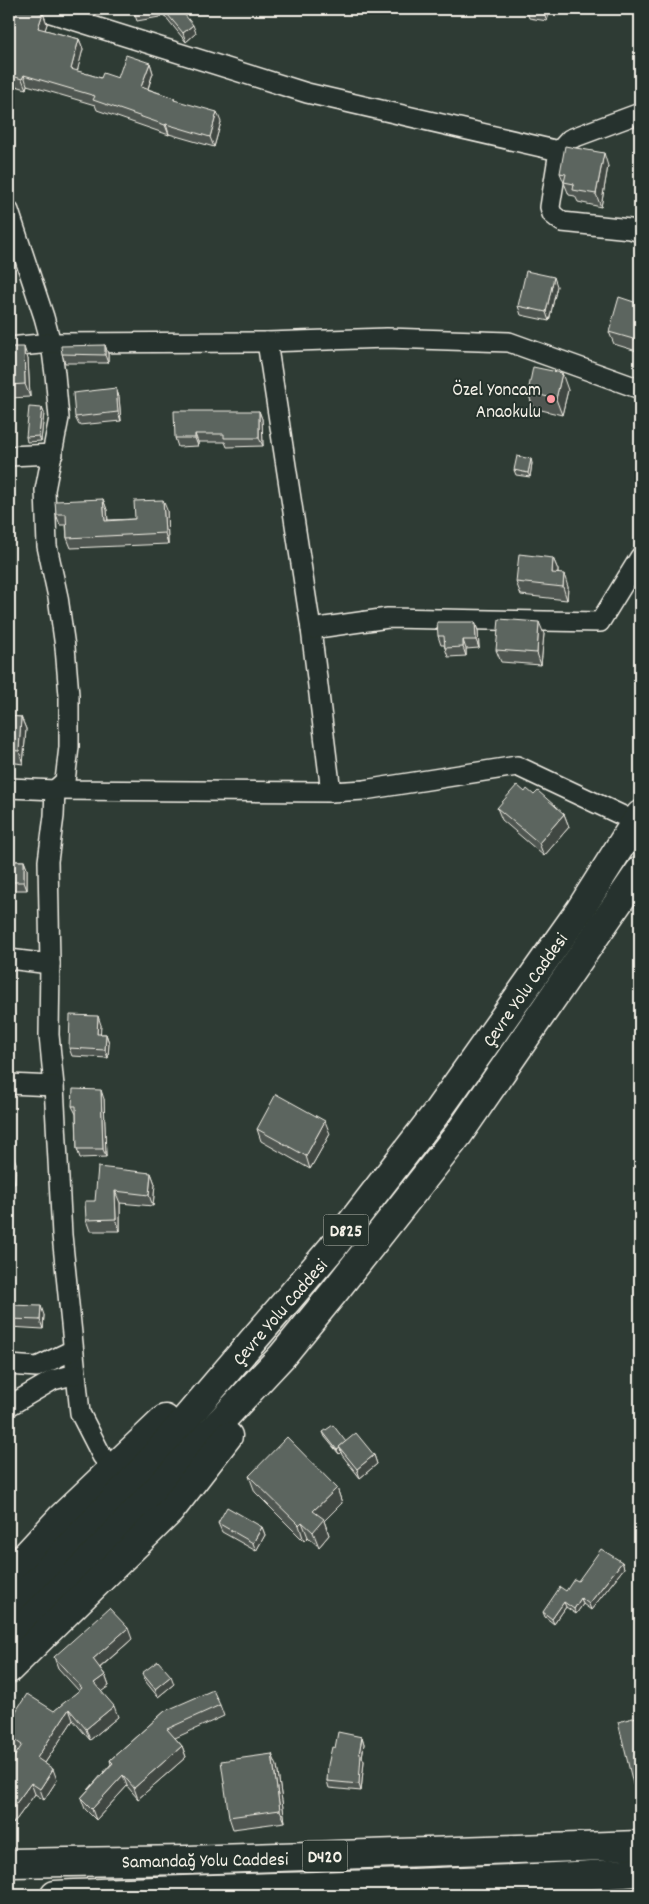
<svg xmlns="http://www.w3.org/2000/svg" width="649" height="1904" viewBox="0 0 649 1904" font-family="Dekko,sans-serif">
<style>
.lines{fill:none;stroke-linecap:round;stroke-linejoin:round}
.minor-casing{stroke:#f4f1e8;stroke-width:22}
.trunk-casing{stroke:#f4f1e8;stroke-width:31}
.minor{stroke:#26332d;stroke-width:19}
.trunk{stroke:#26332d;stroke-width:28}
.wall{fill:#4f5751;stroke:#f4f1e8}
.shaded-wall{fill:#404742;stroke:#f4f1e8}
.building{fill:#5c655e;stroke:#f4f1e8}
.poi-dot{fill:#ff9aa2;stroke:#26332d;stroke-width:2}
.labels{text-anchor:middle;stroke-width:4;stroke-linejoin:round;paint-order:stroke}
.shield{fill:#26332d;stroke:#b6b8b0;stroke-width:1}
.shield-label{font-size:18px;font-weight:bold;fill:#f4f1e8}
.poi-label{font-size:19px;fill:#f4f1e8;stroke:#26332d;text-anchor:end}
.street-label{font-size:19px;fill:#f4f1e8;stroke:#26332d}
</style>
<rect width="100%" height="100%" fill="#2e3b34"/>
<filter id="ink" filterUnits="userSpaceOnUse"><feTurbulence type="fractalNoise" baseFrequency=".02" numOctaves="2"/><feDisplacementMap in="SourceGraphic" scale="10" xChannelSelector="R" yChannelSelector="G"/><feConvolveMatrix kernelMatrix="1 2 1 2 8 2 1 2 1" color-interpolation-filters="sRGB"/></filter>
<g filter="url(#ink)">
<g class="lines">
<defs>
<g id="minor">
<path d="M38 9 307 93 559 151 570 139 640 113"/>
<path d="M559 151 550 207 552 214 562 222 630 229 640 232"/>
<path d="M9 211 44 317 51 343 55 374 59 418 45 490 47 546 58 597 65 647 69 695V747L65 781 55 790 54 816 48 861 50 964 49 1035 54 1086 62 1235 80 1413 102 1456 113 1470"/>
<path d="M267 342 311 629 331 792"/>
<path d="M9 347 51 343 267 342 387 338 509 342 640 389"/>
<path d="M9 456 53 454"/>
<path d="M311 629 388 618 600 622 640 557"/>
<path d="M9 788 55 790 331 792 364 790 517 766 636 822"/>
<path d="M9 959 50 964"/>
<path d="M9 1084 54 1086"/>
<path d="M9 1365 37 1367 73 1350"/>
<path d="M9 1406 53 1380 76 1374"/>
</g>
<g id="trunk">
<path d="M9 1574 61 1518 165 1419"/>
<path d="M9 1611 144 1468 332 1248 437 1112 580 910 640 815"/>
<path d="M9 1642 111 1538 282 1356 335 1291 458 1135 640 871"/>
<path d="M9 1669 170 1511 228 1436"/>
<path d="M9 1863 187 1860 640 1845"/>
<path d="M55 1895C250 1886 445 1885 640 1872"/>
</g>
</defs>
<use href="#minor" class="minor-casing"/>
<use href="#trunk" class="trunk-casing"/>
<use href="#minor" class="minor"/>
<use href="#trunk" class="trunk"/>
</g>
<g class="wall">
<path d="M9 9H31L43 13 47 24 45 30 79 39 83 49 77 71 101 78H118L150 63 153 73 148 89 174 98 175 101 221 122 214 147 169 134V135L97 110 95 105 27 85 26 89 9 84Z"/>
<path d="M133 9H180L196 33 186 42 165 16 137 21Z"/>
<path d="M526 9H550L547 21 529 18Z"/>
<path d="M608 166 601 207 578 202 575 196 569 195 560 173Z"/>
<path d="M557 286 549 321 521 315 518 306Z"/>
<path d="M640 304V352L614 344 609 332Z"/>
<path d="M105 345 108 354V363H65L62 354Z"/>
<path d="M9 347 28 359 30 397 9 398Z"/>
<path d="M116 388 119 397 121 421 79 425 75 417Z"/>
<path d="M568 390 562 415 533 408 528 392Z"/>
<path d="M42 408 44 413 41 441 27 442 26 437Z"/>
<path d="M259 411 262 419 263 446 227 447 225 442H198V446L178 447 175 438Z"/>
<path d="M532 463 530 477 516 475 514 470Z"/>
<path d="M103 499 107 510 108 520 135 519 167 510 168 544 71 548 67 538 66 525H60L56 514Z"/>
<path d="M553 558 558 570V574L568 587 567 600 521 595 516 582Z"/>
<path d="M475 622 478 631 479 648 466 649V656L448 657 444 645H441L438 636Z"/>
<path d="M544 634 541 665 501 662 496 650Z"/>
<path d="M9 716 21 717 26 729 23 764 9 762Z"/>
<path d="M525 792 564 814 569 827 544 856 502 820 497 808Z"/>
<path d="M9 861H24L27 869V890H9Z"/>
<path d="M101 1025 100 1034H106L109 1043 108 1058 72 1056 69 1048Z"/>
<path d="M104 1099 106 1157 80 1158 77 1149 76 1114 72 1106Z"/>
<path d="M257 1129 330 1134 310 1169 261 1141Z"/>
<path d="M9 1154 16 1163 15 1184H9Z"/>
<path d="M151 1173 155 1184 153 1206 120 1203V1231H90L86 1220 95 1201Z"/>
<path d="M9 1305 44 1315 43 1329 9 1327Z"/>
<path d="M323 1432 346 1442 374 1455 377 1464 360 1478 342 1455 341 1452 339 1454 325 1437Z"/>
<path d="M249 1476 337 1488 342 1503 324 1521 329 1535 319 1547 308 1537 304 1541 255 1492Z"/>
<path d="M218 1523 262 1527 265 1535 256 1551 222 1532Z"/>
<path d="M622 1562 624 1568 591 1610 583 1604 576 1614 566 1607 554 1624 545 1617 543 1612 566 1591 578 1581Z"/>
<path d="M132 1639 100 1668 105 1675 109 1686 101 1691 118 1717 90 1740 73 1720 45 1763 57 1780 44 1800 35 1794 13 1824 9 1821V1765L18 1751 10 1745 9 1741V1731L11 1728 9 1722 54 1711 79 1691 58 1668 54 1657Z"/>
<path d="M142 1673 174 1684 158 1697 146 1682Z"/>
<path d="M220 1705 224 1716 175 1738 182 1746 186 1757 138 1799 127 1786 96 1820 85 1809 81 1798 111 1764 110 1760 165 1711Z"/>
<path d="M640 1716V1800H639L634 1788Z"/>
<path d="M362 1737 364 1744 362 1757 364 1761 361 1791 329 1788 327 1781 335 1748Z"/>
<path d="M277 1766 285 1822 233 1829 229 1817Z"/>
</g>
<g class="shaded-wall">
<path d="M544 9H550L547 21 543 11Z"/>
<path d="M43 13 47 24 42 39 38 28Z"/>
<path d="M193 25 196 33 186 42 183 33Z"/>
<path d="M79 39 83 49 75 80 71 69Z"/>
<path d="M150 63 153 73 145 97 141 87Z"/>
<path d="M24 75 27 85 26 89 22 79Z"/>
<path d="M217 112 221 122 214 147 210 137Z"/>
<path d="M166 124 169 134V135L165 125Z"/>
<path d="M604 153 608 166 601 207 596 194Z"/>
<path d="M554 277 557 286 549 321 546 312Z"/>
<path d="M105 345 108 354V363L105 355Z"/>
<path d="M24 347 28 359 30 397 25 384Z"/>
<path d="M562 373 568 390 562 415 556 399Z"/>
<path d="M116 388 119 397 121 421 118 412Z"/>
<path d="M42 408 44 413 41 441 39 436Z"/>
<path d="M259 411 262 419 263 446 259 438Z"/>
<path d="M195 434 198 442V446L195 438Z"/>
<path d="M531 459 532 463 530 477 528 473Z"/>
<path d="M103 499 107 510 108 531 105 521Z"/>
<path d="M163 500 167 510 168 544 165 533Z"/>
<path d="M553 558 558 570 557 586 552 573Z"/>
<path d="M564 574 568 587 567 600 563 587Z"/>
<path d="M475 622 478 631 479 648 476 640Z"/>
<path d="M539 622 544 634 541 665 537 653Z"/>
<path d="M463 640 466 649V656L463 647Z"/>
<path d="M21 717 26 729 23 764 19 751Z"/>
<path d="M564 814 569 827 544 856 539 843Z"/>
<path d="M24 861 27 869V890L24 882Z"/>
<path d="M98 1016 101 1025 100 1042 97 1034Z"/>
<path d="M106 1034 109 1043 108 1058 105 1050Z"/>
<path d="M101 1090 104 1099 106 1157 103 1149Z"/>
<path d="M325 1121 330 1134 310 1169 306 1156Z"/>
<path d="M13 1154 16 1163 15 1184 12 1176Z"/>
<path d="M151 1173 155 1184 153 1206 149 1195Z"/>
<path d="M115 1191 120 1203V1231L116 1219Z"/>
<path d="M41 1306 44 1315 43 1329 40 1320Z"/>
<path d="M340 1448 341 1452 339 1454 337 1450Z"/>
<path d="M374 1455 377 1464 360 1478 357 1469Z"/>
<path d="M337 1488 342 1503 324 1521 329 1535 319 1547 313 1532V1511Z"/>
<path d="M302 1522 308 1537 304 1541 299 1525Z"/>
<path d="M262 1527 265 1535 256 1551 253 1543Z"/>
<path d="M622 1562 624 1568 591 1610 589 1604Z"/>
<path d="M581 1598 583 1604 576 1614 574 1609Z"/>
<path d="M564 1602 566 1607 554 1624 552 1619Z"/>
<path d="M128 1628 132 1639 97 1670 93 1659Z"/>
<path d="M105 1675 109 1686 98 1694 94 1683Z"/>
<path d="M171 1676 174 1684 158 1697 155 1689Z"/>
<path d="M114 1706 118 1717 90 1740 86 1729Z"/>
<path d="M69 1709 73 1720 41 1769 37 1758Z"/>
<path d="M362 1737 364 1744 362 1757 364 1761 361 1791 359 1784V1754Z"/>
<path d="M182 1746 186 1757 138 1799 134 1788Z"/>
<path d="M272 1754 277 1766 285 1822 280 1810Z"/>
<path d="M53 1769 57 1780 44 1800 40 1789Z"/>
<path d="M123 1775 127 1786 96 1820 92 1809Z"/>
<path d="M31 1783 35 1794 13 1824 9 1813Z"/>
</g>
<g class="building">
<path d="M9 9H30L43 13 38 28 79 39 71 69 101 78 103 73 118 78 126 55 150 63 141 87 174 98V100L217 112 210 137 166 124 165 125 93 100 95 96 24 75 22 79 9 75Z"/>
<path d="M133 9H155L134 13Z"/>
<path d="M163 9H180L193 25 183 33Z"/>
<path d="M533 9H544L543 11Z"/>
<path d="M565 146 604 153 596 194 573 190 574 184 564 182 566 174 560 173Z"/>
<path d="M526 271 554 277 546 312 518 306Z"/>
<path d="M619 297 640 304V341L609 332Z"/>
<path d="M105 345V355L62 354 61 347V346Z"/>
<path d="M9 347H24L25 384 9 385Z"/>
<path d="M533 367 562 373 556 399 528 392Z"/>
<path d="M116 388 118 412 75 417 73 393Z"/>
<path d="M29 407 42 408 39 436 26 437Z"/>
<path d="M174 411H259V438H224V434H195V438H175Z"/>
<path d="M517 456 531 459 528 473 514 470Z"/>
<path d="M103 499 105 521 135 519 134 501 163 500 165 533 67 538 66 514H56L55 501Z"/>
<path d="M519 554 553 558 552 573 564 574 563 587 516 582Z"/>
<path d="M499 619 539 622 537 653 496 650Z"/>
<path d="M437 622H475L476 640H463V647L445 648 444 636H438Z"/>
<path d="M9 716 21 717 19 751 9 750Z"/>
<path d="M517 785 525 792 527 789 534 795 538 791 564 814 539 843 497 808Z"/>
<rect x="9" y="861" width="15" height="21"/>
<path d="M70 1015 98 1016 97 1034H106L105 1050 69 1048Z"/>
<path d="M73 1089 101 1090 103 1149H77L76 1106H72Z"/>
<path d="M276 1094 325 1121 306 1156 257 1129Z"/>
<path d="M9 1154H13L12 1176H9Z"/>
<path d="M98 1167 151 1173 149 1195 115 1191 116 1219 86 1220 85 1201H95Z"/>
<path d="M9 1305 41 1306 40 1320 9 1319Z"/>
<path d="M333 1425 346 1442 339 1447 340 1448 337 1450 323 1432Z"/>
<path d="M356 1433 374 1455 357 1469 339 1447Z"/>
<path d="M287 1437 337 1488 313 1511 324 1519 313 1532 302 1522 299 1525 249 1476Z"/>
<path d="M227 1507 262 1527 253 1543 218 1523Z"/>
<path d="M601 1549 622 1562 589 1604 581 1598 574 1609 564 1602 552 1619 543 1612 560 1587 566 1591 574 1579 578 1581Z"/>
<path d="M109 1608 128 1628 93 1659 105 1675 94 1683 114 1706 86 1729 69 1709 37 1758 53 1769 40 1789 31 1783 9 1813V1765L22 1745 9 1736V1731L13 1725 9 1722 27 1694 54 1711 82 1688 54 1657Z"/>
<path d="M158 1661 171 1676 155 1689 142 1673Z"/>
<path d="M213 1690 220 1705 167 1729 182 1746 134 1788 123 1775 92 1809 81 1798 113 1763 110 1760 165 1711Z"/>
<path d="M640 1716V1786L634 1788 618 1722Z"/>
<path d="M338 1732 362 1737 359 1754H361L359 1784 327 1781 328 1765 332 1747 335 1748Z"/>
<path d="M272 1754 280 1810 229 1817 221 1761Z"/>
</g>
</g>
<circle class="poi-dot" cx="551" cy="399" r="5"/>
<g class="labels">
<g class="shield">
<rect x="323.5" y="1214.5" width="45" height="31" rx="4"/>
<rect x="302.5" y="1840.5" width="45" height="31" rx="4"/>
</g>
<g class="shield-label">
<text x="346" y="1236">D825</text>
<text x="325" y="1862">D420</text>
</g>
<g class="poi-label">
<text x="541" y="395">Özel Yoncam<tspan x="541" dy="22">Anaokulu</tspan></text>
</g>
<g class="street-label">
<text transform="translate(524 989) rotate(-55)" y="7">Çevre Yolu Caddesi</text>
<text transform="translate(279 1311) rotate(-49)" y="7">Çevre Yolu Caddesi</text>
<text transform="translate(205 1859) rotate(-1)" y="7">Samandağ Yolu Caddesi</text>
</g>
</g>
<rect width="649" height="1904" fill="none" stroke="#26332d" stroke-width="30"/>
<rect x="15" y="15" width="619" height="1874" fill="none" stroke="#f4f1e8" stroke-width="2" filter="url(#ink)"/>
</svg>
